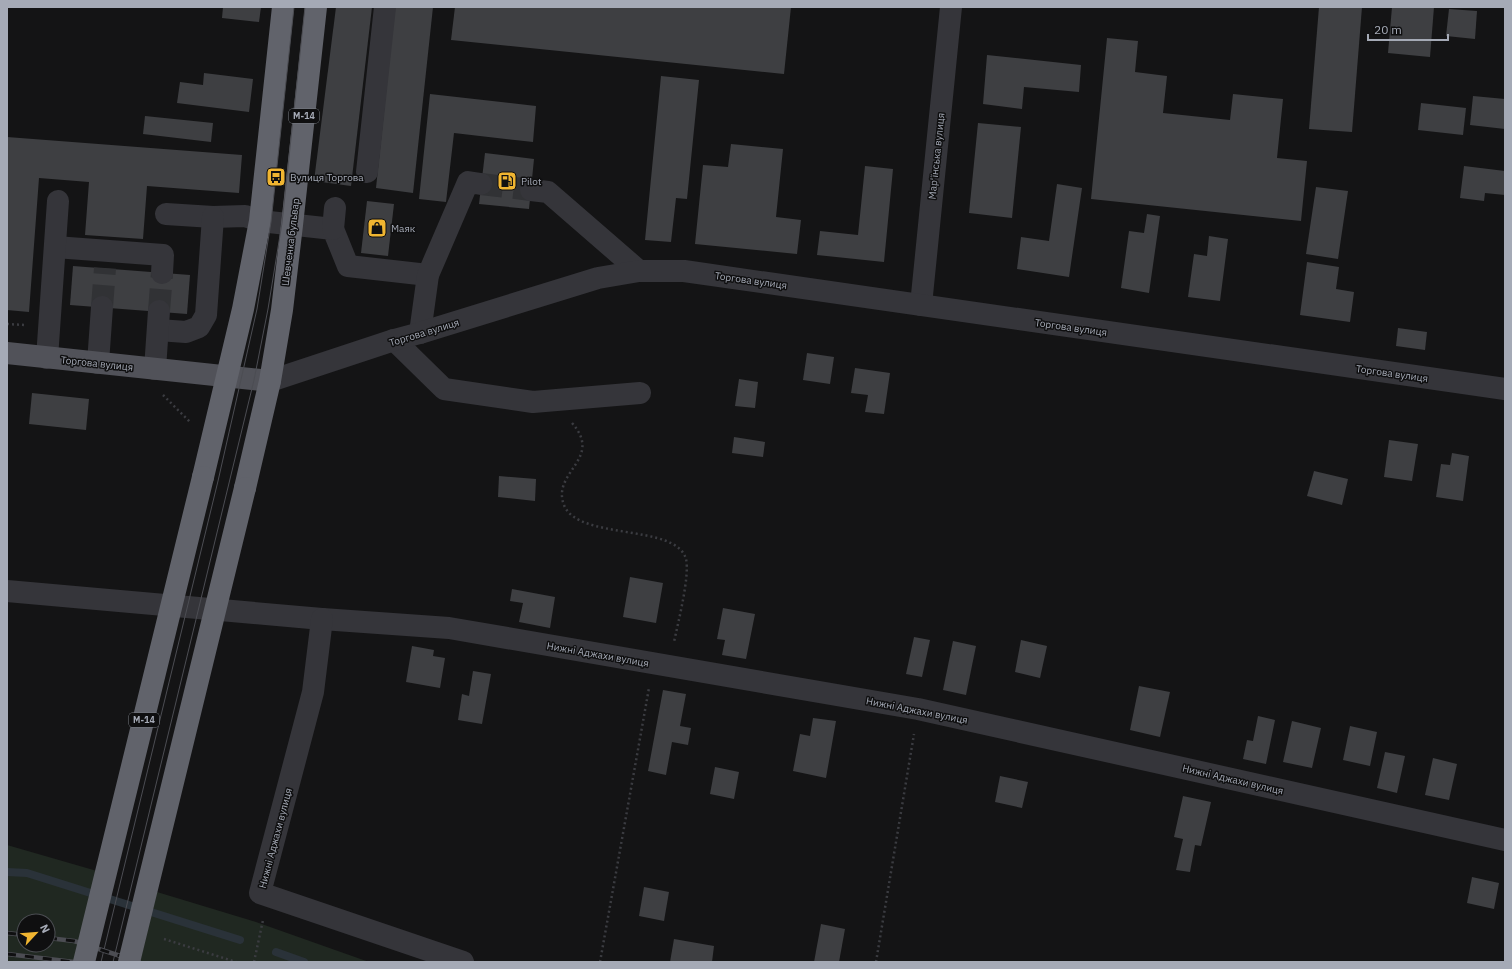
<svg xmlns="http://www.w3.org/2000/svg" width="1512" height="969" viewBox="0 0 1512 969" font-family="'IBM Plex Sans',sans-serif">
<style>
.green{fill:#202821;fill-rule:evenodd}
.lines{fill:none;stroke-linecap:round;stroke-linejoin:round}
.stream{stroke:#2a3239;stroke-width:8}
.building{fill:#3e3f42}
.minor-tunnel{stroke:#313235;stroke-width:22;stroke-dasharray:22 11;stroke-linecap:butt}
.path{stroke:#3b3c41;stroke-width:2.5;stroke-dasharray:2 3;stroke-linecap:butt}
.minor{stroke:#35353a;stroke-width:22}
.major{stroke:#515259;stroke-width:22}
.highway{stroke:#61636b;stroke-width:22}
.tram{stroke:#4c4d53;stroke-width:1}
.rail-casing{stroke:#4c4d53;stroke-width:4.5}
.rail{stroke:#0f0f10;stroke-width:3;stroke-dasharray:9;stroke-linecap:butt}
.highway-bridge{stroke:#61636b;stroke-width:22}
.labels{text-anchor:middle;stroke-width:3;stroke-linejoin:round;paint-order:stroke}
.shield{fill:#0f0f10;stroke:#787c84;stroke-width:1}
.shield-label{font-size:9px;font-weight:bold;fill:#a5aab6}
.street-label{font-size:10px;fill:#a5aab6;stroke:#0f0f10}
.poi-label{font-size:10px;fill:#a5aab6;stroke:#0f0f10;text-anchor:start}
</style>
<rect width="100%" height="100%" fill="#141415"/>
<g class="green">
<path d="M7 845 97 871 74 962H7ZM24 921H48V945H24Z"/>
<path d="M157 892 256 922 369 962H140Z"/>
</g>
<g class="lines">
<g class="stream">
<path d="M7 872 27 873 240 940"/>
<path d="M276 952 304 962"/>
</g>
</g>
<g class="building">
<path d="M223 7H261L259 22 222 18Z"/>
<path d="M336 7H372L351 186 314 181Z"/>
<path d="M395 7H433L413 193 376 188Z"/>
<path d="M455 7H791L784 74 451 40Z"/>
<path d="M1319 7H1362L1352 132 1309 129Z"/>
<path d="M1392 7H1434L1430 57 1388 53Z"/>
<path d="M1449 9 1477 11 1475 39 1446 36Z"/>
<path d="M1107 38 1138 41 1135 72 1167 76 1163 113 1230 120 1233 94 1283 99 1277 158 1307 161 1301 221 1091 199Z"/>
<path d="M987 55 1081 65 1079 92 1024 87 1022 109 983 104Z"/>
<path d="M204 73 253 79 249 112 177 103 180 82 203 85Z"/>
<path d="M661 76 699 80 687 199 676 198 671 242 645 240Z"/>
<path d="M430 94 536 106 533 142 454 133 446 202 419 199Z"/>
<path d="M1473 96 1505 99V129L1470 125Z"/>
<path d="M1421 103 1466 108 1463 135 1418 130Z"/>
<path d="M145 116 213 123 211 142 143 134Z"/>
<path d="M978 123 1021 127 1012 218 969 213Z"/>
<path d="M7 137 242 155 239 193 147 186 143 239 85 235 89 182 39 178 29 312 7 310Z"/>
<path d="M731 144 783 149 776 217 801 220 797 254 695 244 703 165 728 167Z"/>
<path d="M485 153 534 159 529 209 479 204Z"/>
<path d="M865 166 893 169 884 262 817 255 820 231 858 235Z"/>
<path d="M1464 166 1505 171V195L1485 193 1484 201 1460 198Z"/>
<path d="M1057 184 1082 188 1069 277 1017 269 1021 237 1049 241Z"/>
<path d="M1316 187 1348 191 1338 259 1306 254Z"/>
<path d="M367 201 394 204 388 256 361 253Z"/>
<path d="M1147 214 1160 216 1149 293 1121 288 1129 231 1144 233Z"/>
<path d="M1209 236 1228 239 1220 301 1188 297 1194 254 1207 256Z"/>
<path d="M1307 262 1339 267 1336 289 1354 292 1350 322 1300 315Z"/>
<path d="M73 266 190 275 187 314 70 305Z"/>
<path d="M1398 328 1427 332 1425 350 1396 346Z"/>
<path d="M807 353 834 357 830 384 803 380Z"/>
<path d="M855 368 890 373 884 414 865 412 868 395 851 393Z"/>
<path d="M739 379 758 382 755 408 735 406Z"/>
<path d="M32 393 89 399 86 430 29 424Z"/>
<path d="M734 437 765 442 763 457 732 453Z"/>
<path d="M1389 440 1418 444 1412 481 1384 477Z"/>
<path d="M1452 453 1469 456 1463 501 1436 497 1441 464 1450 465Z"/>
<path d="M1314 471 1348 479 1342 505 1307 496Z"/>
<path d="M499 476 536 479 535 501 498 497Z"/>
<path d="M630 577 663 583 656 623 623 617Z"/>
<path d="M512 589 555 597 550 628 519 622 523 603 510 601Z"/>
<path d="M723 608 755 614 746 659 722 655 725 640 717 639Z"/>
<path d="M914 637 930 640 922 677 906 674Z"/>
<path d="M1021 640 1047 646 1040 678 1015 672Z"/>
<path d="M953 641 976 646 966 695 943 690Z"/>
<path d="M412 646 434 650 433 656 445 658 440 688 406 682Z"/>
<path d="M473 671 491 674 482 724 458 720 462 694 469 696Z"/>
<path d="M1139 686 1170 692 1160 737 1130 730Z"/>
<path d="M663 690 686 694 680 726 691 728 688 745 672 742 666 775 648 771Z"/>
<path d="M1258 716 1275 720 1266 764 1243 759 1247 740 1253 741Z"/>
<path d="M813 718 836 721 826 778 793 771 800 734 810 736Z"/>
<path d="M1292 721 1321 728 1312 768 1283 762Z"/>
<path d="M1350 726 1377 732 1370 766 1343 760Z"/>
<path d="M1385 752 1405 756 1397 793 1377 788Z"/>
<path d="M1433 758 1457 764 1449 800 1425 795Z"/>
<path d="M715 767 739 772 734 799 710 794Z"/>
<path d="M1000 776 1028 782 1022 808 995 802Z"/>
<path d="M1183 796 1211 802 1201 846 1195 845 1190 872 1176 870 1183 839 1174 837Z"/>
<path d="M1472 877 1499 883 1494 909 1467 903Z"/>
<path d="M644 887 669 892 664 921 639 916Z"/>
<path d="M821 924 845 929 839 962H814Z"/>
<path d="M674 939 714 946 712 962H670Z"/>
</g>
<g class="lines">
<g class="minor-tunnel">
<path d="M481 184 531 190"/>
<path d="M102 307 105 268"/>
<path d="M159 311 162 273"/>
</g>
<g class="path">
<path d="M7 324 25 325"/>
<path d="M163 395 191 423"/>
<path d="M572 423C604 459 551 472 564 505 578 541 676 523 686 559 690 576 678 623 674 642"/>
<path d="M164 939 236 962"/>
<path d="M254 962 263 920"/>
<path d="M600 962 649 688"/>
<path d="M876 962 914 734"/>
</g>
<g class="minor">
<path d="M367 172 385 7"/>
<path d="M531 190 548 192 639 271"/>
<path d="M166 214 213 217 245 216 260 221 333 229 348 266 428 275"/>
<path d="M333 229 335 208"/>
<path d="M55 247 163 255 162 273"/>
<path d="M921 305 951 7"/>
<path d="M158 330 186 332 199 327 206 315 213 217"/>
<path d="M420 333 428 275 468 182 481 184"/>
<path d="M394 340 444 389 533 402 640 393"/>
<path d="M47 358 58 201"/>
<path d="M98 363 102 307"/>
<path d="M155 369 159 311"/>
<path d="M270 381 394 340 420 333 598 278 639 271H684L1505 389"/>
<path d="M7 591 322 619 449 628 918 709 1505 840"/>
<path d="M322 619 313 692 260 893 463 962"/>
</g>
<path class="major" d="M7 353 270 381"/>
<g class="highway">
<path d="M203 477 243 309 260 221 283 7"/>
<path d="M245 488 270 381 282 310 292 225 316 7"/>
</g>
<g class="tram">
<path d="M101 962 218 481 257 309 271 222 294 7"/>
<path d="M113 962 254 380 268 309 282 223 305 7"/>
</g>
<defs>
<g id="rail">
<path d="M7 933 24 935"/>
<path d="M48 938 74 941 139 962"/>
<path d="M7 954 74 962"/>
</g>
</defs>
<use href="#rail" class="rail-casing"/>
<use href="#rail" class="rail"/>
<g class="highway-bridge">
<path d="M84 962 203 477"/>
<path d="M129 962 245 488"/>
</g>
</g>
<defs>
<symbol id="bus-square" viewBox="-11 -11 22 22"><rect x="-9" y="-9" width="18" height="18" rx="4" fill="#f0b531" stroke="#0f0f10"/><path d="M-5-6H5V4H4V6H2V4H-2V6H-4V4H-5ZM-3.5-4V0h7V-4ZM-3.5 1.2v1.5H-2V1.2ZM2 1.2v1.5H3.5V1.2Z" fill="#111"/></symbol>
<symbol id="fuel-square" viewBox="-11 -11 22 22"><rect x="-9" y="-9" width="18" height="18" rx="4" fill="#f0b531" stroke="#0f0f10"/><path d="M-5.5-6h7V0h2V4h1.3V-2.5L3-4.5l.8-.8L6-3V5H2.5V1h-1V6h-7ZM-4.2-4.7v3.2H.2V-4.7Z" fill="#111"/></symbol>
<symbol id="shop-square" viewBox="-11 -11 22 22"><rect x="-9" y="-9" width="18" height="18" rx="4" fill="#f0b531" stroke="#0f0f10"/><path d="M-5-2.5h2.3a2.7 3.5 0 0 1 5.4 0H5L5.5 6h-11ZM-1.5-2.5h3a1.5 2.3 0 0 0-3 0Z" fill="#111"/></symbol>
</defs>
<g fill-rule="evenodd">
<use href="#bus-square" x="265" y="166" width="22" height="22"/>
<use href="#fuel-square" x="496" y="170" width="22" height="22"/>
<use href="#shop-square" x="366" y="217" width="22" height="22"/>
</g>
<g class="labels">
<g class="shield">
<rect x="289" y="109" width="30" height="14" rx="3"/>
<rect x="129" y="713" width="30" height="14" rx="3"/>
</g>
<g class="shield-label">
<text x="304" y="119">М-14</text>
<text x="144" y="723">М-14</text>
</g>
<g class="street-label">
<text transform="translate(936 156) rotate(-84)" y="4">Мар'їнська вулиця</text>
<text transform="translate(290 242) rotate(-83)" y="4">Шевченка бульвар</text>
<text transform="translate(751 280) rotate(8)" y="4">Торгова вулиця</text>
<text transform="translate(1071 327) rotate(8)" y="4">Торгова вулиця</text>
<text transform="translate(424 332) rotate(-17)" y="4">Торгова вулиця</text>
<text transform="translate(97 363) rotate(6)" y="4">Торгова вулиця</text>
<text transform="translate(1392 373) rotate(8)" y="4">Торгова вулиця</text>
<text transform="translate(598 654) rotate(10)" y="4">Нижні Аджахи вулиця</text>
<text transform="translate(917 710) rotate(11)" y="4">Нижні Аджахи вулиця</text>
<text transform="translate(1233 779) rotate(13)" y="4">Нижні Аджахи вулиця</text>
<text transform="translate(275 838) rotate(-75)" y="4">Нижні Аджахи вулиця</text>
</g>
<g class="poi-label">
<text x="290" y="181">Вулиця Торгова</text>
<text x="521" y="185">Pilot</text>
<text x="391" y="232">Маяк</text>
</g>
</g>
<rect width="1512" height="969" fill="none" stroke="#a5aab6" stroke-width="16"/>
<g transform="translate(36 933) rotate(64)"><circle r="19" fill="#0f0f10" stroke="#4b4d52"/>
<path d="M0-3L7 15L0 10L-7 15Z" fill="#f0b531"/>
<text y="-6" font-size="11" font-weight="bold" text-anchor="middle" fill="#a5aab6">N</text>
</g>
<path d="M1368 34v6h80v-6" fill="none" stroke="#a5aab6" stroke-width="2"/>
<text x="1374" y="34" font-size="12" fill="#a5aab6" stroke="#0f0f10" stroke-width="3" paint-order="stroke">20 m</text>
</svg>
